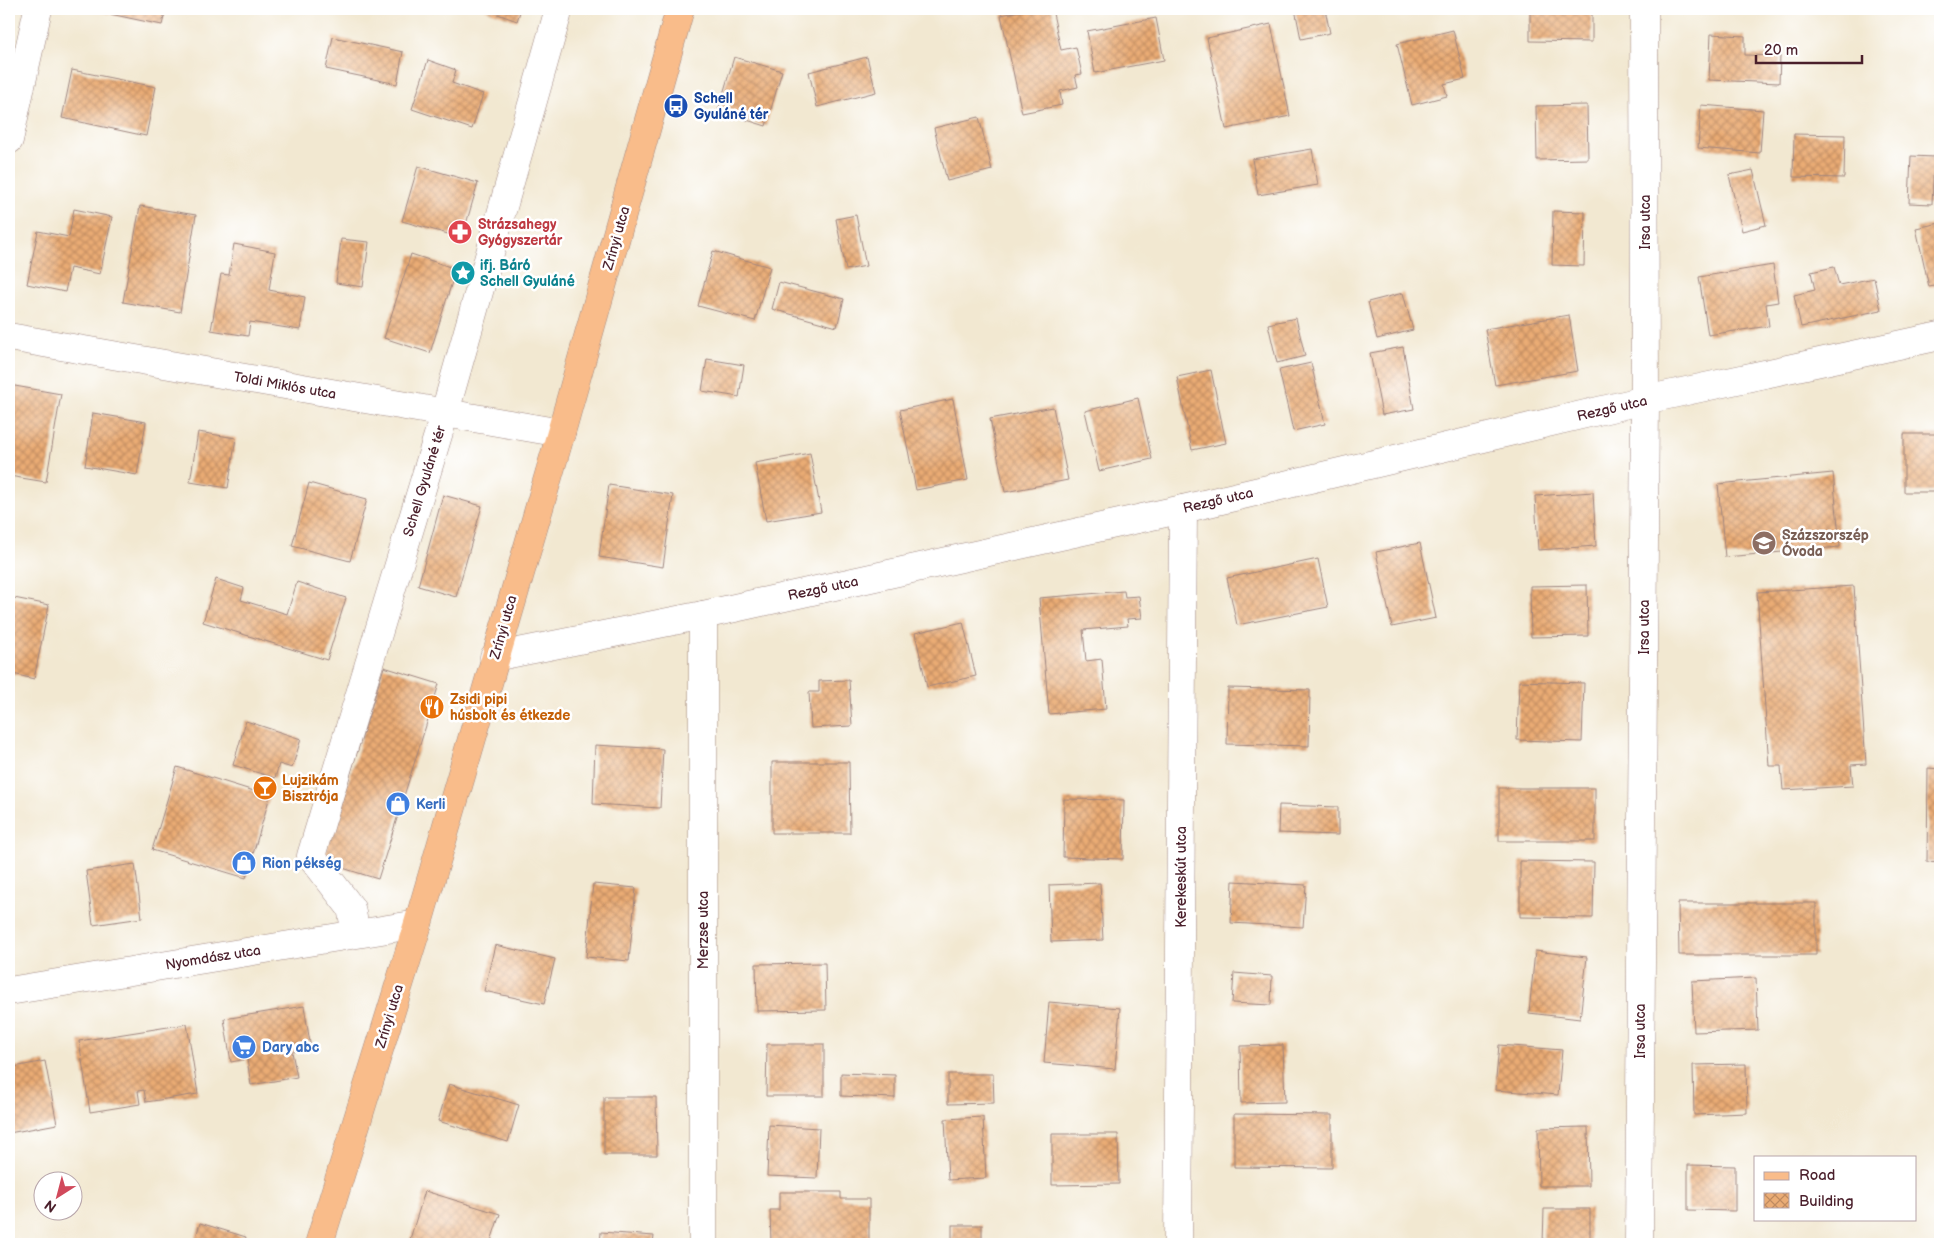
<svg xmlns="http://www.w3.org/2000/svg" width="1949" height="1253" viewBox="0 0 1949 1253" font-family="'Balsamiq Sans',sans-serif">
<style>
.building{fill:url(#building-cross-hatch)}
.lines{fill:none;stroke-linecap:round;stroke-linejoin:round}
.minor-casing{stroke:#9e847e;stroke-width:29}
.major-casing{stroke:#9e847e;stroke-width:29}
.minor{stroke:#fff;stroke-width:28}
.major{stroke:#f9bc8a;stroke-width:28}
.labels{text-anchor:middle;stroke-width:5;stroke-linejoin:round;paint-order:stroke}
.transit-label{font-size:14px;font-weight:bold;fill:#164399;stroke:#fff;text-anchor:start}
.street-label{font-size:14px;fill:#4a1f2b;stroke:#fff}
.health-label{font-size:14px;font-weight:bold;fill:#be3a42;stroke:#fff;text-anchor:start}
.culture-label{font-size:14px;font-weight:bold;fill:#0d838f;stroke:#fff;text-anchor:start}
.education-label{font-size:14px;font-weight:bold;fill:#785e54;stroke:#fff;text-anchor:start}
.food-label{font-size:14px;font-weight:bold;fill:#c56008;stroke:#fff;text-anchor:start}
.shop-label{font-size:14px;font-weight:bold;fill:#366cbe;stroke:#fff;text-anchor:start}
</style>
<defs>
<pattern id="building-cross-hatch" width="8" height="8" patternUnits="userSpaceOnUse" patternTransform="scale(1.25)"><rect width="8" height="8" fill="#eaac75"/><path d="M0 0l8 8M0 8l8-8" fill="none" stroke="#c08b60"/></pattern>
</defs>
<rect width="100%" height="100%" fill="#fff"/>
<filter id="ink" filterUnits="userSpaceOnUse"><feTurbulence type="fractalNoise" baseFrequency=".02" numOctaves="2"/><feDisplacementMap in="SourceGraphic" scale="10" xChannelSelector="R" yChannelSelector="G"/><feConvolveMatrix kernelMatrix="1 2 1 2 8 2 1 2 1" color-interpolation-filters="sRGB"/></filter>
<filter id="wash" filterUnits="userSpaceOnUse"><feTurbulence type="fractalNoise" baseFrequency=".0096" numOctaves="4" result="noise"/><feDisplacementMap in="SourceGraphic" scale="20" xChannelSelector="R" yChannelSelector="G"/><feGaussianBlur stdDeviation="1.12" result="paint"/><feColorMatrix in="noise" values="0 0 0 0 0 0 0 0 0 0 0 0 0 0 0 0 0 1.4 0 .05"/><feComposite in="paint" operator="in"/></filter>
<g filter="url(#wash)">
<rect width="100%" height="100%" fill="#f2e8d1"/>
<g id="blocks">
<g class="building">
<path d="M97 9H166L162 25 96 11Z"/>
<path d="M484 9H521L517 21Z"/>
<path d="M1030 9H1052L1061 50 1076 47 1082 74 1075 75 1078 87 1060 91 1062 105 1022 113 1001 15Z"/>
<path d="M1295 9H1325L1330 33 1301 39Z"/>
<path d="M1530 9H1592V42L1530 41Z"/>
<path d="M1156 18 1164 60 1095 73 1087 31Z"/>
<path d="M1271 24 1290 116 1226 129 1207 38Z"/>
<path d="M1453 30 1465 79 1444 84 1447 96 1412 105 1397 44Z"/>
<path d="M1711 34 1745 36V55L1780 56 1779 83 1709 80Z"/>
<path d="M333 37 403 52 397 84 326 69Z"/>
<path d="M734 57 782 71 766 126 718 111Z"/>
<path d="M867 57 876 92 817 107 809 72Z"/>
<path d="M428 60 456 70 452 83 483 94 472 129 412 109Z"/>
<path d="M72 70 156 87 146 136 62 118Z"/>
<path d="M1587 105 1588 159 1537 160 1536 106Z"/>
<path d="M1701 105 1763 110 1760 153 1698 148Z"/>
<path d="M979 117 992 170 947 181 934 128Z"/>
<path d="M1794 134 1845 135 1844 178 1793 177Z"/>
<path d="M1312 149 1318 185 1258 195 1252 159Z"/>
<path d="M1911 156 1934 157 1932 204 1909 203Z"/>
<path d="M418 166 478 183 462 238 402 221Z"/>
<path d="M1753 170 1766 225 1742 231 1729 175Z"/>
<path d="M140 206 196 215 180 312 123 302Z"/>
<path d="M74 209 112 217 100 274 70 268 65 292 27 284 38 231 69 237Z"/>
<path d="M1553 211 1585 212 1584 266 1552 265Z"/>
<path d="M856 215 866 266 846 270 836 219Z"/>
<path d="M1940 223V285L1929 287 1916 228Z"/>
<path d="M341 239 369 242 363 287 336 283Z"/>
<path d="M234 244 275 252 269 290 305 297 300 330 250 322 248 336 211 330 221 274 229 275Z"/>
<path d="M713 251 770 267 755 321 698 306Z"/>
<path d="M411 254 456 269 430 353 384 338Z"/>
<path d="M1773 265 1778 302 1766 304 1769 326 1708 335 1699 277Z"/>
<path d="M1834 267 1839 285 1874 278 1881 310 1801 327 1794 295 1815 290 1811 272Z"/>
<path d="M779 282 844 299 837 327 772 309Z"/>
<path d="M1403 293 1413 330 1377 339 1368 302Z"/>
<path d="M1569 315 1578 371 1495 385 1485 329Z"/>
<path d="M1296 318 1305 356 1277 363 1268 324Z"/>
<path d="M1403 347 1414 409 1382 415 1370 353Z"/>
<path d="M707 359 744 365 739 397 702 391Z"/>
<path d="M1311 363 1325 424 1293 431 1279 370Z"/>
<path d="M1211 370 1226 443 1192 450 1177 377Z"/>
<path d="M9 385 61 394 46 482 9 476Z"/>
<path d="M1138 398 1152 459 1099 471 1085 411Z"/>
<path d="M953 399 968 480 916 490 900 410Z"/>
<path d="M1053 407 1068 480 1005 492 990 419Z"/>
<path d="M93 413 146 422 137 475 85 466Z"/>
<path d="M198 432 236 438 228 488 190 482Z"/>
<rect x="1904" y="434" width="36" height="58"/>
<path d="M810 453 821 512 766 521 755 463Z"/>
<path d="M1833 473 1840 547 1725 557 1718 484Z"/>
<path d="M309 483 367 499 350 561 292 546Z"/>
<path d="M609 485 673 495 663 567 599 557Z"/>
<path d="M1593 492 1596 546 1538 550 1535 496Z"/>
<path d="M443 495 482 506 456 597 418 586Z"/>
<path d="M1420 543 1436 618 1392 627 1376 552Z"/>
<path d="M1318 559 1328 607 1237 625 1227 578Z"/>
<path d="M216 579 244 588 241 600 287 614 297 582 346 598 327 660 203 622Z"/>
<path d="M1587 585 1588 636 1531 637 1530 586Z"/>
<path d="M1854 586 1866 764 1851 765 1853 786 1783 790 1781 766H1769L1757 592Z"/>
<path d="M1124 591 1125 597 1139 596 1142 618 1127 619 1128 626 1083 630 1086 661 1102 659 1106 709 1049 714 1039 598Z"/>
<path d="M9 597 49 605 34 679 9 673Z"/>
<path d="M963 622 976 676 927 687 915 633Z"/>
<path d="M384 667 439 684 378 879 323 862Z"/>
<path d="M849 680 852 726 811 728 809 692H819V681Z"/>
<path d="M1519 681 1584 683 1582 742 1517 740Z"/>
<path d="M1228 688 1310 690 1309 746 1227 744Z"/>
<path d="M246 721 301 739 292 768 279 764 275 778 233 765Z"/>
<path d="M595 745 663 749 660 808 593 804Z"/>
<path d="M772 762H849L850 833H772Z"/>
<path d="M177 767 270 796 246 878 152 850Z"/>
<path d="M1928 768 1940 769V863L1927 862Z"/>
<rect x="1499" y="788" width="96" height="53"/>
<path d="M1064 799 1124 800 1123 859 1063 857Z"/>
<path d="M1279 805 1338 807V835L1278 833Z"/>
<path d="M1520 861 1594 862 1593 918 1520 917Z"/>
<path d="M135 864 142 918 93 925 86 871Z"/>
<path d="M1233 881 1306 885 1303 927 1231 923Z"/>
<path d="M1100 883 1103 940 1051 942 1049 885Z"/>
<path d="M593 884 636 888 629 961 586 957Z"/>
<path d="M1678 903H1816V955H1679Z"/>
<path d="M495 945 555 959 544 1004 484 991Z"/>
<path d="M1535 951 1587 957 1580 1019 1529 1013Z"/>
<path d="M825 963 826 1010 757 1011 756 964Z"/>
<path d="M1234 973 1272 976 1271 1005 1232 1003Z"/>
<path d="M1756 978 1758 1030 1694 1032 1692 981Z"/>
<path d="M1049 1002 1120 1008 1115 1069 1044 1063Z"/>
<path d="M304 1006 311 1049 292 1052 297 1077 251 1085 247 1059 231 1062 224 1019Z"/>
<path d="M187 1024 198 1094 146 1102 144 1090 138 1091 140 1104 90 1112 79 1041Z"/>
<path d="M767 1044H824V1096H766Z"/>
<path d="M1283 1045 1285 1102 1241 1103 1240 1046Z"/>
<path d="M1499 1045 1562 1050 1558 1095 1495 1090Z"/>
<path d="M45 1061 57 1124 9 1133V1068Z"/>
<path d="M1746 1064 1747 1113 1694 1115 1693 1065Z"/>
<path d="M841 1073 895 1075V1098L841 1096Z"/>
<path d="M948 1074H993L994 1103 948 1104Z"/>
<path d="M449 1084 519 1105 508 1142 438 1121Z"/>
<path d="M604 1097H656L657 1155H604Z"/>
<path d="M1234 1114 1332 1115V1168L1234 1167Z"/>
<path d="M983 1117 986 1178 948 1180 945 1119Z"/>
<path d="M769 1125 819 1128 817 1178 767 1176Z"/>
<path d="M1588 1127 1589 1186H1539L1538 1128Z"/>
<path d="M1052 1134H1118L1119 1184 1052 1185Z"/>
<path d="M1688 1165 1735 1166V1211L1688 1210Z"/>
<path d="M425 1191 500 1214 490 1244H428L410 1239Z"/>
<path d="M779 1192H841V1199H869V1244H771L770 1210H779Z"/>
<path d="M1544 1209H1590V1244H1543Z"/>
<path d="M200 1223 246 1237 244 1244H194Z"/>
<rect x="952" y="1225" width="30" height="19"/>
<path d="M601 1232 654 1236 653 1244H600Z"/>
<path d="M1241 1240 1278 1243V1244H1241Z"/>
</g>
</g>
</g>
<g filter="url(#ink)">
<use href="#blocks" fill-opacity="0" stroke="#9e847e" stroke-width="1"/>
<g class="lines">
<defs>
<g id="minor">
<path d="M9 140 38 9"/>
<path d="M9 337 561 433"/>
<path d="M494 657 703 615 1183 509 1645 400 1940 336"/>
<path d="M356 933 351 908 311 856 445 412 557 16"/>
<path d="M9 991 418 924"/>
<path d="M703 1244V615"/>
<path d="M1178 1244 1183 509"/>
<path d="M1639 1244 1645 400 1644 9"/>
</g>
<path id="major" d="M319 1244 418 924 561 433 680 9"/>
</defs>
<use href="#minor" class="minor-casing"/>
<use href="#major" class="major-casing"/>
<use href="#minor" class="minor"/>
<use href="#major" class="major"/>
</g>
</g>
<defs>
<symbol id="bus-disc" viewBox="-11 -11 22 22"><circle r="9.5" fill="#1a4fb4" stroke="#fff"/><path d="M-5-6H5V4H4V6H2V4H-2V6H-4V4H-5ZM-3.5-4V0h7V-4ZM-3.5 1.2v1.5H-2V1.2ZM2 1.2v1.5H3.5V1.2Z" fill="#fff"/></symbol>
<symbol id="pharmacy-disc" viewBox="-11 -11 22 22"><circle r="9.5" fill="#e0444e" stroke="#fff"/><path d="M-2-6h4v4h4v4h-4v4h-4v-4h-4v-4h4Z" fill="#fff"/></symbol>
<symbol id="sight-disc" viewBox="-11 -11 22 22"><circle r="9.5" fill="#0f9aa8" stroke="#fff"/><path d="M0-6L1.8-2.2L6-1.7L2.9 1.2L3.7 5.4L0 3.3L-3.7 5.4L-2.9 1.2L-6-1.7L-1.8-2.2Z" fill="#fff"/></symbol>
<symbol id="school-disc" viewBox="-11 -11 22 22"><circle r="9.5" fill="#8d6e63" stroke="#fff"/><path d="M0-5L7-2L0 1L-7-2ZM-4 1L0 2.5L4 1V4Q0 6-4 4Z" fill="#fff"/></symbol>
<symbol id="restaurant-disc" viewBox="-11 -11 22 22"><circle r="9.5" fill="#e8710a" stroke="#fff"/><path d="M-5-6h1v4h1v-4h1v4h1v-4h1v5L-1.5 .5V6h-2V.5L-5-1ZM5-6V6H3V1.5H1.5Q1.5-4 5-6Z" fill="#fff"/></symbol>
<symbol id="bar-disc" viewBox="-11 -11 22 22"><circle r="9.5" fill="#e8710a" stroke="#fff"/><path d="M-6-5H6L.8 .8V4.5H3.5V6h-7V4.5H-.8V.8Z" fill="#fff"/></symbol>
<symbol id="shop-disc" viewBox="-11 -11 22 22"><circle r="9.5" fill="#3f7fe0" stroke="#fff"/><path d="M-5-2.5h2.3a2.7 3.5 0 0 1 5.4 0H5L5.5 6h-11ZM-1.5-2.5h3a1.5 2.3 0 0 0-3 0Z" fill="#fff"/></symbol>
<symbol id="supermarket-disc" viewBox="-11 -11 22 22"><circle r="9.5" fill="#3f7fe0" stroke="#fff"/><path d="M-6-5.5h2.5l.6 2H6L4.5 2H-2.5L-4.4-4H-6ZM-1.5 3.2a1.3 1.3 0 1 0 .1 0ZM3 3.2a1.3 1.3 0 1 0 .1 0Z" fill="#fff"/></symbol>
</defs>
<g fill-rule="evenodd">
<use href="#bus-disc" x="662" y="92" width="28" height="28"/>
<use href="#pharmacy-disc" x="446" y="218" width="28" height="28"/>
<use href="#sight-disc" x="449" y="259" width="28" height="28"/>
<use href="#school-disc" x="1750" y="529" width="28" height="28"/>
<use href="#restaurant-disc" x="418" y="693" width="28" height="28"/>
<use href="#bar-disc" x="251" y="774" width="28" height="28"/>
<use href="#shop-disc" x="384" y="790" width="28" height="28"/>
<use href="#shop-disc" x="230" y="849" width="28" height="28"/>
<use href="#supermarket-disc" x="230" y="1033" width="28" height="28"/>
</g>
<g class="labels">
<g class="transit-label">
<text x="694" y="103">Schell<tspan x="694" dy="16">Gyuláné tér</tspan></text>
</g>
<g class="street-label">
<text transform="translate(1645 222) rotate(-90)" y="5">Irsa utca</text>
<text transform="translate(616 238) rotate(-74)" y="5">Zrínyi utca</text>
<text transform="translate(285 385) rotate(10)" y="5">Toldi Miklós utca</text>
<text transform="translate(1612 408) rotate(-13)" y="5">Rezgő utca</text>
<text transform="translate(424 481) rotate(-73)" y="5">Schell Gyuláné tér</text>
<text transform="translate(1218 500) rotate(-13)" y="5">Rezgő utca</text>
<text transform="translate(823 588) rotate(-12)" y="5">Rezgő utca</text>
<text transform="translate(503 627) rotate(-74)" y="5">Zrínyi utca</text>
<text transform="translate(1644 627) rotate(-90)" y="5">Irsa utca</text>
<text transform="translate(1181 877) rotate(-90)" y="5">Kerekeskút utca</text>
<text transform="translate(703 930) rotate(-90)" y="5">Merzse utca</text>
<text transform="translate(213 957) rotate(-9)" y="5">Nyomdász utca</text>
<text transform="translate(389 1016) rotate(-73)" y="5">Zrínyi utca</text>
<text transform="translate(1640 1031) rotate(-90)" y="5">Irsa utca</text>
</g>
<g class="health-label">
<text x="478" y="229">Strázsahegy<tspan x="478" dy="16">Gyógyszertár</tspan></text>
</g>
<g class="culture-label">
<text x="480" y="270">ifj. Báró<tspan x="480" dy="16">Schell Gyuláné</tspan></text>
</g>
<g class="education-label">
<text x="1782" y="540">Százszorszép<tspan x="1782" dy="16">Óvoda</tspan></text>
</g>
<g class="food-label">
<text x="450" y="704">Zsidi pipi<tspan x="450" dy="16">húsbolt és étkezde</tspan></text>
<text x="282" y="785">Lujzikám<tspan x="282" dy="16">Bisztrója</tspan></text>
</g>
<g class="shop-label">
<text x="416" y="809">Kerli</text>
<text x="262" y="868">Rion pékség</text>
<text x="262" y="1052">Dary abc</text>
</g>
</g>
<rect width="1949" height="1253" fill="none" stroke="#fff" stroke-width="30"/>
<rect x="1754" y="1156" width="162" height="65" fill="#ffffff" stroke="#b7a5aa"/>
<rect x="1764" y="1172" width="25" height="8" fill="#f9bc8a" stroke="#b7a5aa"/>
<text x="1799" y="1180" font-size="15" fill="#4a1f2b">Road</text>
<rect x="1764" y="1193" width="25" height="15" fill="url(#building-cross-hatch)" stroke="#b7a5aa"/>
<text x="1799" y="1206" font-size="15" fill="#4a1f2b">Building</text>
<g transform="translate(58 1196) rotate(216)"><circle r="24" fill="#ffffff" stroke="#b7a5aa"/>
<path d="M0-4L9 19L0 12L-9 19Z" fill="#d1495b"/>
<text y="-8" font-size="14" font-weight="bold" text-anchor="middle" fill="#4a1f2b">N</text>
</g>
<path d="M1756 55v8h106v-8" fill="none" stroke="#4a1f2b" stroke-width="2.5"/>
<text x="1764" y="55" font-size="15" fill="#4a1f2b" stroke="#ffffff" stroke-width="4" paint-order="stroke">20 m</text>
</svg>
